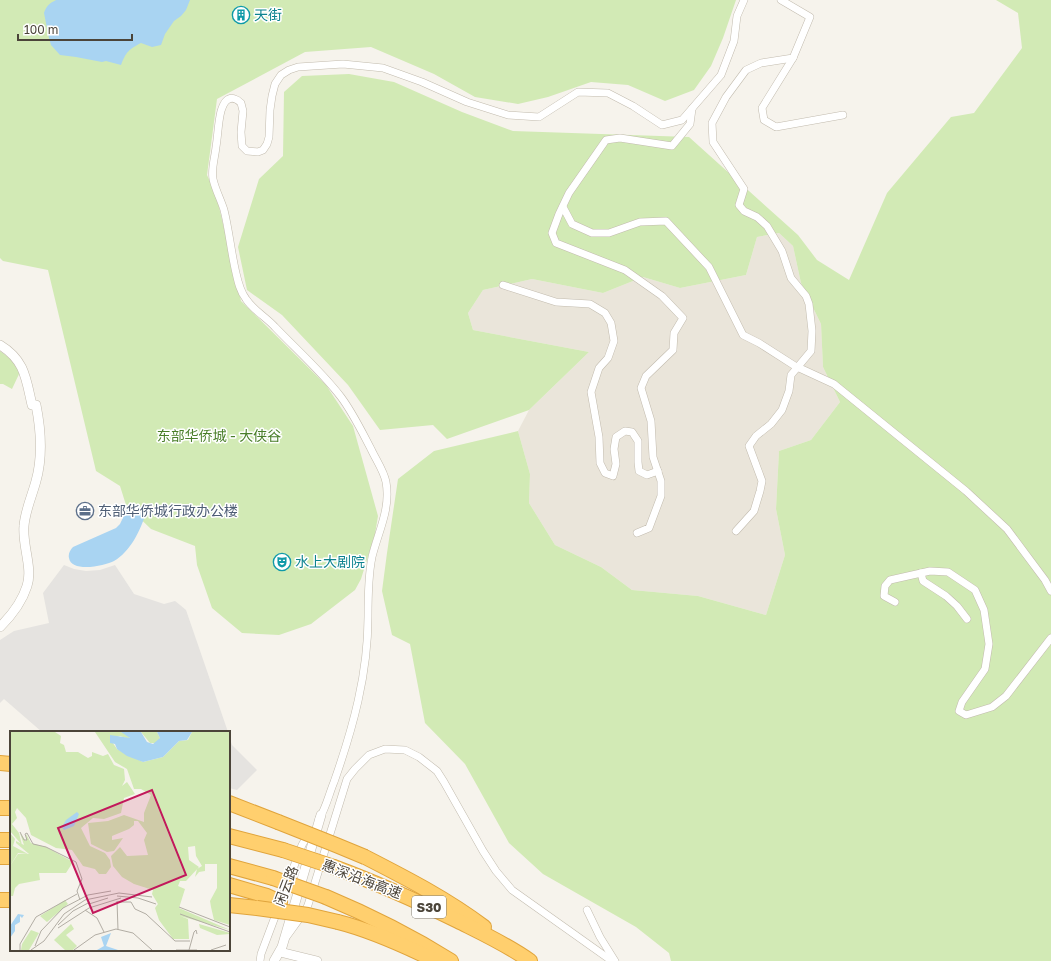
<svg xmlns="http://www.w3.org/2000/svg" width="1051" height="961" viewBox="0 0 1051 961" font-family="'Golos Text','Noto Sans SC',sans-serif">
<style>
.residential{fill:#eae5da}
.green{fill:#d2eab5}
.parking{fill:#e5e3e0}
.water{fill:#a9d4f2}
.lines{fill:none;stroke-linecap:round;stroke-linejoin:round}
.minor-casing{stroke:#c2bbae;stroke-width:8}
.tertiary-casing{stroke:#c2bbae;stroke-width:10}
.motorway-casing{stroke:#e0a43c;stroke-width:16}
.minor{stroke:#fff;stroke-width:7}
.tertiary{stroke:#fff;stroke-width:9}
.motorway{stroke:#ffcf6e;stroke-width:14}
.motorway-bridge-casing{stroke:#e0a43c;stroke-width:16;stroke-linecap:butt}
.motorway-bridge{stroke:#ffcf6e;stroke-width:14}
.labels{text-anchor:middle;stroke-width:3;stroke-linejoin:round;paint-order:stroke}
.shield{fill:#fff;stroke:#817c74;stroke-width:1}
.shield-label{font-size:13px;font-weight:bold;fill:#4b4439}
.culture-label{font-size:14px;fill:#0d838f;stroke:#fff;text-anchor:start}
.park-label{font-size:14px;fill:#4a7f2a;stroke:#fff}
.service-label{font-size:14px;fill:#4e5e75;stroke:#fff;text-anchor:start}
.street-label{font-size:14px;fill:#4b4439;stroke:#fff}
.inset-road{fill:none;stroke:#b2ada4;stroke-width:1}
.view{fill:#c2185b;fill-opacity:0.15;stroke:#c2185b;stroke-width:2}
.inset-edge{fill:none;stroke:#4b4439;stroke-width:2}
</style>
<rect width="100%" height="100%" fill="#f6f3ec"/>
<path class="residential" d="M779 233 793 246 801 283 821 324 823 367 840 402 811 440 779 451 776 509 785 555 766 615 698 596 632 590 601 567 555 545 529 503 530 474 518 431 529 410 589 352 473 330 468 313 483 290 532 279 603 293 643 277 680 288 746 275 757 237Z"/>
<g class="green">
<path d="M0 0H736L723 38 711 66 694 90 665 101 628 85 591 82 548 97 518 104 475 97 434 74 371 47 305 52 217 99 207 175 216 194 241 301 326 385 353 426 378 516 375 534 361 579 355 590 311 624 279 635 242 633 212 608 197 565 195 546 151 529 126 505 120 486 96 471 48 270 3 261 0 258Z"/>
<path d="M996 0H1051V961H671L669 953 636 927 543 874 509 843 465 764 425 723 410 644 392 635 382 591 387 553 398 479 434 451 518 431 530 474 529 503 555 545 601 567 632 590 698 596 766 615 785 555 776 509 779 451 811 440 840 402 823 367 821 324 801 283 793 246 779 233 757 237 746 275 680 288 643 277 603 293 532 279 483 290 468 313 473 330 589 352 529 410 447 439 433 425 380 430 348 385 282 315 247 290 238 247 259 179 283 156 284 92 302 76 349 74 394 82 462 112 513 131 689 137 798 235 817 260 849 280 887 193 951 117 974 113 1022 48 1018 13Z"/>
<path d="M0 351 11 359 20 372 12 389 3 384H0Z"/>
</g>
<g class="parking">
<path d="M64 565 74 569 86 571 100 570 115 565 134 594 164 604 175 601 180 605 186 610 228 732H42L4 699 0 703V640L14 631 49 623 43 593Z"/>
<path d="M229 736 232 745 257 770 237 790 229 788Z"/>
</g>
<g class="water">
<path d="M56 0H190L186 10 181 16 174 21 165 34 161 45 152 47 141 43C129 49 126 52 121 65L106 61 102 62 76 57 60 55 51 45 49 38 44 13C46 6 50 3 56 0Z"/>
<path d="M135 504 141 507 146 512C141 530 130 552 114 561 105 566 71 573 69 558 68 554 70 550 73 547L116 528 120 524 129 505Z"/>
</g>
<g class="lines">
<defs>
<g id="minor">
<path d="M793 58 762 108 764 120 776 127 843 115"/>
<path d="M563 207 572 224 592 233H609L640 222 666 221 709 267 743 335 759 343 795 366 834 384 966 491 1007 529 1045 580 1051 591"/>
<path d="M503 285 556 302 590 304 605 313 611 323 614 341 608 358 599 368 591 392 599 437 600 463 605 473 613 476 616 464 614 449 616 437 625 431 632 432 638 441V462L639 471 647 475 658 471"/>
<path d="M736 531 754 511 760 491 762 481 749 446 756 436 771 424 782 410 789 391 791 375 811 351 812 331 809 304 806 296 791 278 782 251 767 226 757 217 744 211 739 205 744 189 713 142 712 123 726 97 746 70 761 63 793 58 810 17 781 0"/>
<path d="M637 533 649 528 661 496V481L653 457 651 421 641 388 646 376 673 350 674 333 683 318 662 296 625 270 556 243 552 233 559 214 569 193 606 140 620 138 672 146 690 124 692 109"/>
<path d="M921 573 923 581 946 596 957 606 967 619"/>
<path d="M895 602 884 596 885 586 890 580 930 571 948 572 975 590 984 610 989 644 985 669 962 702 959 711 966 715 992 707 1006 696 1051 638"/>
<path d="M319 819C326 808 329 794 334 782 353 728 368 674 368 617 368 597 368 577 372 557 378 532 391 509 386 482 384 471 376 460 371 449 362 432 353 413 341 397 322 372 297 350 275 327 266 317 253 310 246 299 240 291 238 282 236 273 231 252 229 230 224 210 221 200 215 189 213 179 211 169 215 157 216 147 218 135 218 123 221 111 222 108 224 103 226 101 231 96 237 99 241 103L243 111 241 132 242 146 247 151 258 152 263 150 267 144 269 137 270 110 272 96 275 84 281 75 289 70 298 67 343 64 383 68 422 82 467 102 508 115 539 117 578 92 608 93 633 106 662 125 682 120 721 75 734 41 737 16 744 0"/>
<path d="M587 910 600 937 615 961"/>
<path d="M287 936 305 911 308 905 347 779 355 769 369 755 385 749 405 750 419 757 437 771 444 782 483 851 496 871 512 890 612 961"/>
<path d="M260 961 261 954 302 845 309 833"/>
</g>
<g id="tertiary">
<path d="M0 345C25 360 26 379 32 405H36C41 430 43 456 36 481 32 496 25 511 24 526 22 545 33 568 27 586 22 602 11 616 0 627"/>
<path d="M280 952 317 961"/>
<path d="M274 961 282 947 321 815"/>
</g>
<g id="motorway">
<path d="M0 763 11 764"/>
<path d="M229 803 278 822"/>
<path d="M0 808H11"/>
<path d="M229 836 283 850"/>
<path d="M0 840H11"/>
<path d="M0 857H11"/>
<path d="M365 857C406 878 447 899 484 927"/>
<path d="M229 866 273 878"/>
<path d="M334 867C377 883 417 901 458 921 482 933 508 945 530 961"/>
<path d="M229 885 267 896 280 902"/>
<path d="M326 897C369 915 411 936 451 961"/>
<path d="M0 900H11"/>
<path d="M229 905 257 908"/>
<path d="M338 922C370 930 401 944 432 959"/>
</g>
</defs>
<use href="#minor" class="minor-casing"/>
<use href="#tertiary" class="tertiary-casing"/>
<use href="#motorway" class="motorway-casing"/>
<use href="#minor" class="minor"/>
<use href="#tertiary" class="tertiary"/>
<use href="#motorway" class="motorway"/>
<defs>
<g id="motorway-bridge">
<path d="M278 822 336 845 365 857"/>
<path d="M283 850 334 867"/>
<path d="M273 878 326 897"/>
<path d="M257 908 308 915 338 922"/>
</g>
</defs>
<use href="#motorway-bridge" class="motorway-bridge-casing"/>
<use href="#motorway-bridge" class="motorway-bridge"/>
</g>
<defs>
<symbol id="building-ring" viewBox="-11 -11 22 22"><circle r="9.5" fill="#fff" stroke="#0f9aa8" stroke-width="1.5"/><path d="M-4-6H4V6H1V3H-1V6H-4ZM-2.5-4.3h1.7v1.8h-1.7ZM.8-4.3h1.7v1.8H.8ZM-2.5-1h1.7V.8h-1.7ZM.8-1h1.7V.8H.8Z" fill="#0f9aa8"/></symbol>
<symbol id="office-ring" viewBox="-11 -11 22 22"><circle r="9.5" fill="#fff" stroke="#5c6f8a" stroke-width="1.5"/><path d="M-6-3h4V-5.5h4V-3h4V5H-6ZM-1-4.5V-3h2v-1.5ZM-6 0V1H6V0Z" fill="#5c6f8a"/></symbol>
<symbol id="theatre-ring" viewBox="-11 -11 22 22"><circle r="9.5" fill="#fff" stroke="#0f9aa8" stroke-width="1.5"/><path d="M-5-5.5Q0-4 5-5.5V0Q5 5 0 6Q-5 5-5 0ZM-3.3-2.5H-1v1.5H-3.3ZM1-2.5H3.3v1.5H1ZM-2.8 1Q0 5.5 2.8 1Z" fill="#0f9aa8"/></symbol>
</defs>
<g fill-rule="evenodd">
<use href="#building-ring" x="231" y="5" width="20" height="20"/>
<use href="#office-ring" x="75" y="501" width="20" height="20"/>
<use href="#theatre-ring" x="272" y="552" width="20" height="20"/>
</g>
<g class="labels">
<rect class="shield" x="412" y="896" width="34" height="22" rx="3"/>
<g class="shield-label">
<text x="429" y="912">S30</text>
</g>
<g class="culture-label">
<text x="254" y="20">天街</text>
<text x="295" y="567">水上大剧院</text>
</g>
<g class="park-label">
<text x="219" y="441">东部华侨城 - 大侠谷</text>
</g>
<g class="service-label">
<text x="98" y="516">东部华侨城行政办公楼</text>
</g>
<g class="street-label">
<text transform="translate(362 879) rotate(21)" y="5">惠深沿海高速</text>
<text transform="translate(286 886) rotate(-69)" y="5">闲云路</text>
</g>
</g>
<g transform="translate(10 731)">
<rect width="220" height="220" fill="#f6f3ec"/>
<path d="M0 1H45L51 5 50 12 54 14 56 21H68L78 27 82 25V21L93 25 98 23 104 34 114 38 115 49 112 55 117 51 125 63 114 67 111 82 94 88 83 87 71 97 80 115 95 122 100 129 101 136 96 143H89L85 138 73 135 62 119 46 117 21 104 16 87 7 77 5 81 7 87 2 93 9 102 12 114 0 100ZM85 1H111L120 4 119 8 110 5 100 8 107 18 133 31 153 26 169 10 178 9 182 1H220V194L204 189 201 176 200 170 207 157V133H195V140L189 141 185 146 187 138 192 135 186 125 185 115 178 116 179 129 189 136 176 150H170L168 155 175 158 169 177 220 199 170 185 178 188 179 208H163L149 189 145 177 148 173 142 163 143 159 124 153 112 146 103 135 101 125 110 116 117 125 138 124 134 109 137 102 128 90H124V94L119 98 102 105V109L113 107 104 120 97 121 81 113 78 92 98 90 114 84 134 91V82L141 64 131 58H124L117 38 105 31ZM131 1H147L150 7 147 12H140ZM0 102 5 108 3 115 18 123 8 122 0 135ZM10 102 16 110V103L21 112 36 116 63 131 56 142H29L30 149 9 153 5 157 3 165H0V135L8 123H19L6 112V110L14 114ZM55 169 58 173 37 191 30 185ZM61 193 64 198 56 204 67 215 63 219H55L44 209ZM189 193 220 202V203L207 204 190 197ZM21 199 29 202 19 219H11L12 213Z" fill="#d2eab5"/>
<path d="M111 1H131L137 11 143 13 150 7 147 1H182L177 9 169 10 153 26 133 31 117 25 107 18 105 13 100 12V4L120 7ZM67 81 69 83 64 95 54 99 52 96 56 89ZM8 183 14 184 12 187 10 185V191L5 194V200L0 207V195ZM101 202 96 215 108 219H87L94 215 91 206Z" fill="#a9d4f2"/>
<path class="inset-road" d="M10 101 14 109H17L15 103 17 102 23 113 36 116 66 131 72 148 67 160 70 169M107 165 128 167 146 173M107 170 108 199M107 171H121L125 178 136 183 165 210H180M79 173 98 167M169 176 220 196M75 179 87 187 94 201M170 183 220 201M48 194 63 180 80 171M48 197 79 177 111 167M25 215 31 200 53 177 78 164 101 160M10 219V213L26 186 67 163M21 219 34 210 54 183 75 169 109 162 142 166M64 219 85 204 106 198 123 202 142 219M166 219H187M179 219 184 201 186 199 187 203M201 219 216 214"/>
<path class="view" d="M142 59 176 144 83 182 48 97Z"/>
<rect width="220" height="220" class="inset-edge"/>
</g>
<path d="M18 34v6h114v-6" fill="none" stroke="#4b4439" stroke-width="2"/>
<text x="24" y="34" font-size="12" fill="#4b4439" stroke="#ffffff" stroke-width="3" paint-order="stroke">100 m</text>
</svg>
